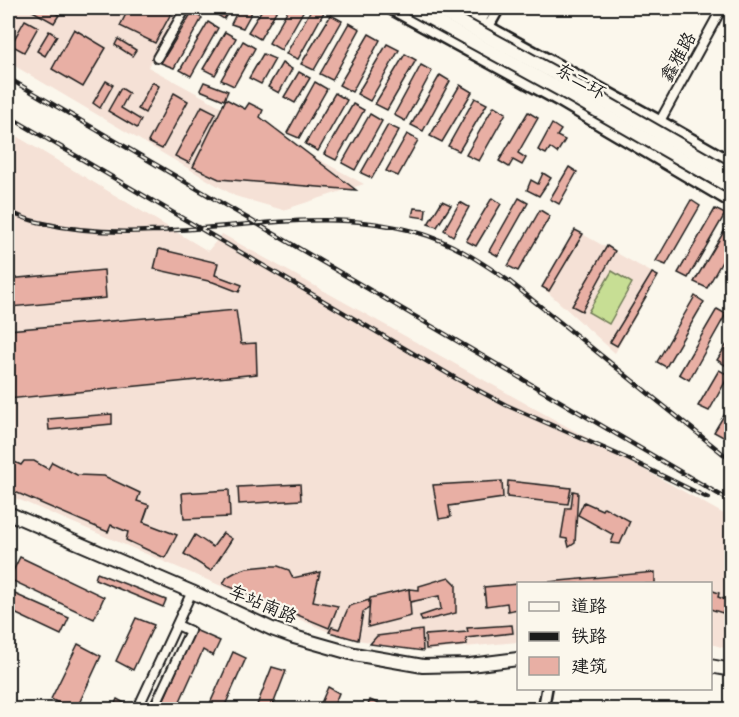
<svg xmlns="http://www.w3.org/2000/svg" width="739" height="717" viewBox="0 0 739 717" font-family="'Comic Neue','LXGW WenKai TC',sans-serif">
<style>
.built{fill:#f5e1d6}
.green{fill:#c7de94;stroke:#727d58;stroke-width:1.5}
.building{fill:#e8afa4;stroke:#1c1c1c;stroke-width:1.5}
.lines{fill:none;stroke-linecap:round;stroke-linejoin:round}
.minor-casing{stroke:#1c1c1c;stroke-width:12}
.tertiary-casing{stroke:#1c1c1c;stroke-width:14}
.primary-casing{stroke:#1c1c1c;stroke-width:16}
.minor{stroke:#fbf7ec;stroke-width:8}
.tertiary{stroke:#fbf7ec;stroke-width:9}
.primary{stroke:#fbf7ec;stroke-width:12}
.rail-casing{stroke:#1c1c1c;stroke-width:4.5}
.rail{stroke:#fbf7ec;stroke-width:2;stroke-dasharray:7;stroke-linecap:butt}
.trunk-bridge-casing{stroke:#1c1c1c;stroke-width:16;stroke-linecap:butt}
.trunk-bridge{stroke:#fbf7ec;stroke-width:12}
.labels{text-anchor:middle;stroke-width:4.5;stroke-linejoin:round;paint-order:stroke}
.street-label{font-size:18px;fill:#1c1c1c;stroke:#fbf7ec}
</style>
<rect width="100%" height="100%" fill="#fbf7ec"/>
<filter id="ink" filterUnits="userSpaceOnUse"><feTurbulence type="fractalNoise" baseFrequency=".0167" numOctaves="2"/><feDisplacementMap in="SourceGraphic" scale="12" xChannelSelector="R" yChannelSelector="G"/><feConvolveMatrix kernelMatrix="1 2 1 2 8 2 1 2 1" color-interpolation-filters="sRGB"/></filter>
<g filter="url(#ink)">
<g class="built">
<path d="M8 8H180L148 67 364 184 283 210 235 196 8 62Z"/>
<path d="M8 131 208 251 222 234 731 518V650L711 644 710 584H518V642L423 651 358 640 329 632 8 495Z"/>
<path d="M575 230 658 276 615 353 542 287Z"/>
</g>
<path class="green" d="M612 271 632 283 609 324 588 312Z"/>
<g class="building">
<path d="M27 8H46L59 15 54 23Z"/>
<path d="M129 8H174L155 43 120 26Z"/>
<path d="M217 8H231L224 19 214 13Z"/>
<path d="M239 8H254L243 28 231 24Z"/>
<path d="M263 8H278L260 39 248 32Z"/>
<path d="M289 8H305L281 50 269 43Z"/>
<path d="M312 8H316L324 12 298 59 286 54Z"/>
<path d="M192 12 202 18 174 68 161 63Z"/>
<path d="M331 15 342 21 314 70 301 64Z"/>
<path d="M25 20 38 27 24 52 11 45Z"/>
<path d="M208 22 218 28 191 76 180 70Z"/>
<path d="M349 23 360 29 332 80 320 74Z"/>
<path d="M74 29 106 48 83 87 52 69Z"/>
<path d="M49 31 57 36 45 56 37 51Z"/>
<path d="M225 32 236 38 215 75 203 69Z"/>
<path d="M369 34 380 40 352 92 339 85Z"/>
<path d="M118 39 136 50 132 56 115 45Z"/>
<path d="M243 41 255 48 234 86 221 80Z"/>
<path d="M387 44 399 50 370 101 357 94Z"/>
<path d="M263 54 275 59 261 84 249 78Z"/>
<path d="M405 54 416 60 387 110 375 104Z"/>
<path d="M282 63 292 69 279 93 268 87Z"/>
<path d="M421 65 432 71 405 121 394 115Z"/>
<path d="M299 72 310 78 295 103 284 97Z"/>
<path d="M440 75 450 81 423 131 411 125Z"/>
<path d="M106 81 113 85 100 108 93 103Z"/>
<path d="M152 82 159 86 145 113 138 109Z"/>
<path d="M204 82 228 91 224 100 200 90Z"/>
<path d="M315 82 327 89 299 138 287 133Z"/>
<path d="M460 85 472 92 442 142 430 136Z"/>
<path d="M121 88 129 93 121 108 141 120 137 128 108 111Z"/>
<path d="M174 93 188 101 162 149 148 142Z"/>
<path d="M335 93 347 100 318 151 305 144Z"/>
<path d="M475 98 487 104 459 151 448 146Z"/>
<path d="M226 99 245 109 249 103 263 110 260 117 356 190 219 179 193 167Z"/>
<path d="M353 104 364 110 336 160 324 154Z"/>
<path d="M202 106 216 113 189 163 175 156Z"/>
<path d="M494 106 506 113 479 161 466 155Z"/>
<path d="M528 112 538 118 518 153 526 158 522 165 513 160 509 167 499 161Z"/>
<path d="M370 114 382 121 355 170 342 163Z"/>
<path d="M552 124 561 130 557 136 565 140 557 153 550 148 546 154 538 150Z"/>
<path d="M388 125 399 130 372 178 361 173Z"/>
<path d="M407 134 418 140 398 176 386 171Z"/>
<path d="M569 167 577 172 559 204 550 199Z"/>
<path d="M543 173 551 178 539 196 527 190 531 180 538 184Z"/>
<path d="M492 198 501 204 476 246 466 241Z"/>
<path d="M519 198 528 203 498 256 489 251Z"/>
<path d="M691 200 700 206 666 265 656 261Z"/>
<path d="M442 201 451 205 437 227 428 224Z"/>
<path d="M460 202 469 207 453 236 444 230Z"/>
<path d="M414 208 426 209 425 218 412 216Z"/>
<path d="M715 209 725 214 688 278 678 273Z"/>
<path d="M540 210 550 216 518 271 508 266Z"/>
<path d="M732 218V244L707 288 694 282Z"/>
<path d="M575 230 583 234 549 291 542 287Z"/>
<path d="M607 246 615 251 582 311 572 306Z"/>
<path d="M159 249 218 263 215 275 242 285 239 292 213 282 154 269Z"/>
<path d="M104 270 106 298 10 307 8 279Z"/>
<path d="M652 273 658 276 617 346 610 342Z"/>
<path d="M695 296 704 302 666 367 657 362Z"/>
<path d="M717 309 726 314 689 380 679 374Z"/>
<path d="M236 310 241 344 256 343 257 374 8 399V330Z"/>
<path d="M732 336V361L728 367 717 360Z"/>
<path d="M719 370 729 375 709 411 698 406Z"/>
<path d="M732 402V426L725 438 714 432Z"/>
<path d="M112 414V424L49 430 48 419Z"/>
<path d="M8 459 21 465 24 461H34L48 469 52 462 77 475 104 476 140 493 137 501 149 505 143 522 177 535 165 558 126 540 128 532 111 525 108 532 8 489Z"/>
<path d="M502 481 503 498 449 506 451 517 439 519 433 485Z"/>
<path d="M508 481 571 488 568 504 507 497Z"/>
<path d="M300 484 301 500 239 504 238 487Z"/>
<path d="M229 490 230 517 184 519 182 493Z"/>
<path d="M573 491 578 492 575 543 569 547 567 539 561 538 566 508H571Z"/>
<path d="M584 502 602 510 604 507 630 521 620 544 611 543 614 535 578 515Z"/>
<path d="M223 533 232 539 211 571 184 554 195 535 213 547Z"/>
<path d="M20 557 104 597 94 619 9 579Z"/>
<path d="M268 566H278L289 570 293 578 320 572 313 601 338 606 329 628 223 584 227 577 236 572 247 568Z"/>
<path d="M655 572V584H527Z"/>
<path d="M97 573 166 600 163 607 95 579Z"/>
<path d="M449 577 456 584V613L422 621 420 616 441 609 439 596 410 602 409 589 419 590V586Z"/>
<path d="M518 584V609L508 611 507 603 486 606 484 587Z"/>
<path d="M409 589 411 616 368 627 370 598Z"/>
<path d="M710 590 719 593 718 597 732 602V616L710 609Z"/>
<path d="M8 591 69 618 61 635 8 610Z"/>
<path d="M369 600V608L363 612 358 640 329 632 332 627 339 629 349 606Z"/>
<path d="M136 618 154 625 133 670 116 661Z"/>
<path d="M512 625 513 633 466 638 467 645 426 649 425 635 468 632 467 628Z"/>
<path d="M195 630 220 641 213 656 203 650 176 710H164L160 708Z"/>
<path d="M422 630 423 651 370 644 377 636Z"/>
<path d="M78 644 101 656 76 710H71L51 699Z"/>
<path d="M233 652 246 658 223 710H212L208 708Z"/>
<path d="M272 667 286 671 271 710H255Z"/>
<path d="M328 687 339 693 332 710H318Z"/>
<path d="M117 699 128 705 125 710H112Z"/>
<path d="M370 700 382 705 380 710H366Z"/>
<path d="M477 700 487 704 485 710H473Z"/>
</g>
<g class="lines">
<defs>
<g id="minor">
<path d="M157 58 186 8"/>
<path d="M660 121 722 8"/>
<path d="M137 710 189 598"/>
<path d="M153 710 190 631 177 625"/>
</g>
<g id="tertiary">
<path d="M389 8 559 101 732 203"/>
<path d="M455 8 660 121 732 162"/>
<path d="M478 26 488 8"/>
<path d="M486 31 499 8"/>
<path d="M543 710 547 688"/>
</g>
<g id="primary">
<path d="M8 513 192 592 272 629 294 637 354 654 423 666 470 665 518 659"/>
<path d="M710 666 732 670"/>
</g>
</defs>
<use href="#minor" class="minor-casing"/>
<use href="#tertiary" class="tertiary-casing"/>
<use href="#primary" class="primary-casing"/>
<use href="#minor" class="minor"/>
<use href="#tertiary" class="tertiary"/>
<use href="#primary" class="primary"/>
<defs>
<g id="rail">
<path d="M8 78 732 502"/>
<path d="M8 116 457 379 506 405 626 458 708 498"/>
<path d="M8 212C18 215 28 220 38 222 75 231 114 233 152 231 240 229 329 207 416 232 450 241 480 261 509 281L732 461"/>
</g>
</defs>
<use href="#rail" class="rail-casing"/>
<use href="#rail" class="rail"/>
<defs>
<g id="trunk-bridge">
<path d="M411 8 561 90 732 188"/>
<path d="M435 8 554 73 732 175"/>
</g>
</defs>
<use href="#trunk-bridge" class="trunk-bridge-casing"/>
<use href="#trunk-bridge" class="trunk-bridge"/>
</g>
</g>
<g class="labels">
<g class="street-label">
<text transform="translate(678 57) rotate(-61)" y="6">鑫雅路</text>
<text transform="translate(581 81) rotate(30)" y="6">东二环</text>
<text transform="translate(263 604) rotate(23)" y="6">车站南路</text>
</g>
</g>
<rect width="739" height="717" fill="none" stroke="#fbf7ec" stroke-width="30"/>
<rect x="15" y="15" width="709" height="687" fill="none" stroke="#1c1c1c" stroke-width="2" filter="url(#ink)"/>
<rect x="517" y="582" width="195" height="108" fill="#fbf7ec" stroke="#a29f99" stroke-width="1.5"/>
<rect x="529" y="602" width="30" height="9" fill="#fbf7ec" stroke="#a29f99" stroke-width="1.5"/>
<text x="571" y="612" font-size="18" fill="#1c1c1c">道路</text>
<rect x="529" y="632" width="30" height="9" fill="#1c1c1c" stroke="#a29f99" stroke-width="1.5"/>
<text x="571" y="642" font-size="18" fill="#1c1c1c">铁路</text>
<rect x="529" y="657" width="30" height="18" fill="#e8afa4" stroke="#a29f99" stroke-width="1.5"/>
<text x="571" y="672" font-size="18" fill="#1c1c1c">建筑</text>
</svg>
